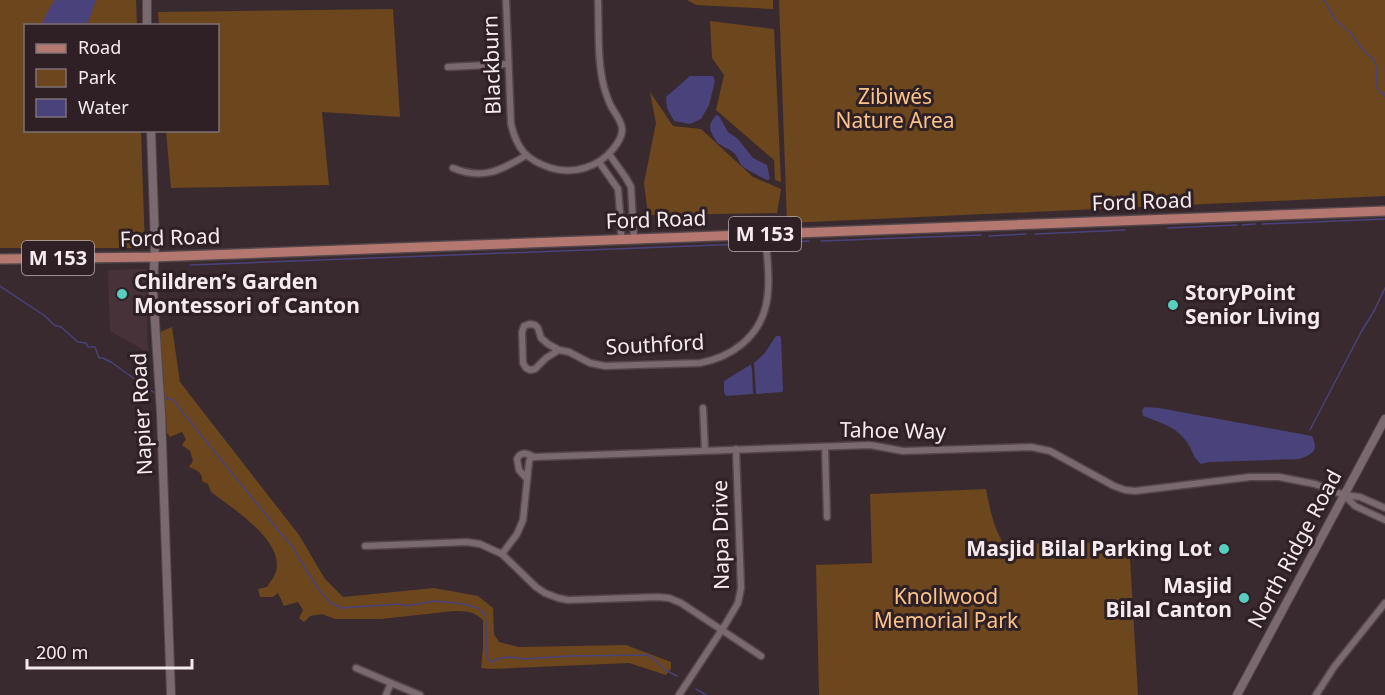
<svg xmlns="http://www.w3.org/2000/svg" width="1385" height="695" viewBox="0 0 1385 695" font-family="'Noto Sans',sans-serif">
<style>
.built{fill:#48323a}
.green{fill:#6c461d}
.water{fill:#4a427b}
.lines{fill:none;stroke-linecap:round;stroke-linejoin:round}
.stream{stroke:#4a427b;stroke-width:1.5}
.minor-casing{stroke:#53464b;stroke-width:9}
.tertiary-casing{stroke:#53464b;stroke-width:10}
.primary-casing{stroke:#53464b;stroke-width:12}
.minor{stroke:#7a696e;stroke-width:6}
.tertiary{stroke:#7a696e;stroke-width:8}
.primary{stroke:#b57870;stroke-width:9}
.poi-dot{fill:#58cebf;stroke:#2e2025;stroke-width:2}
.labels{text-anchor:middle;stroke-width:6;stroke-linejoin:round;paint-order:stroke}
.shield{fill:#2e2025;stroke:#b9aeb2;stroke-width:1.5}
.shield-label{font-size:20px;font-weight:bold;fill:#f5ebee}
.street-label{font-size:21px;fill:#f5ebee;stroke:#2e2025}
.park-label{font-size:21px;fill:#fbc389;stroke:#2e2025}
.poi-label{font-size:21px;font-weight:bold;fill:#f5ebee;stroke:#2e2025;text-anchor:start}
</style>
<rect width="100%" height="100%" fill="#392a2f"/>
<path class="built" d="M146 269 148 352 110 331 108 270Z"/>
<g class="green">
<path d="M0 0H136L137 25 26 26V130L141 131 145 248H0Z"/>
<path d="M687 0H773V9L696 5Z"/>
<path d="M779 0H1385V196L787 223Z"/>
<path d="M393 9 400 117 322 112 329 185 171 188 166 131 218 130V26L159 25 158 12Z"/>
<path d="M710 21 774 29 781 182 775 180 774 160 716 110 724 75 712 58Z"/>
<path d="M650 92 673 126 701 129 753 177 781 189 777 213 648 215 644 183 656 123Z"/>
<path d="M172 327 180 382 299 535 325 579 343 597 434 588 478 596 493 608 494 634 499 642 519 647 626 645 671 662V669L666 675 629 663 491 669 481 668 483 648V620C473 611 467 611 454 611L381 619H335L322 614 310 616 304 622 299 618 303 610 298 602 284 606 278 593 273 597H260L258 589 267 587C269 583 273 579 275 574 288 543 232 508 211 492L208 484 202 481C203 472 196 470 189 467L193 461 190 451 182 445 186 439 182 432 170 437 167 433 162 368 158 333Z"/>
<path d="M986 489C990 509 993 527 1004 544L1129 542 1138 695H819L816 565 872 563 870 494Z"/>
</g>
<g class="water">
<path d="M55 0H96L87 25H41L49 9Z"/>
<path d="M690 76H713L715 81 709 105 701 119 690 124 674 121 667 108 666 97Z"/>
<path d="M716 115 719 116 728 132 738 139 753 158 767 165 770 179 767 180C763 178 744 168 742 166 739 162 738 158 735 154 730 149 724 147 719 144 717 143 714 137 713 136 708 127 710 123 716 115Z"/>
<path d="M776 336H780L781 338 783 390 782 392 757 394 756 393 754 363 764 354Z"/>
<path d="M750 365H751L752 369 753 394 726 396 724 392V381Z"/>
<path d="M1145 407 1159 408 1312 436C1319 451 1313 454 1299 459L1209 462 1201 464C1193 457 1193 452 1188 444 1178 427 1161 423 1143 416L1142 410Z"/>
</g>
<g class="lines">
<g class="stream">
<path d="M1324 0 1335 19 1342 26 1350 32 1364 51 1374 60 1376 65 1377 88 1385 97"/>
<path d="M1262 224 1385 219"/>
<path d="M1242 225 1255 224"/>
<path d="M1168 228 1237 225"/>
<path d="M1035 234 1125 230"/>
<path d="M989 236 1026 234"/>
<path d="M821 241 981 235"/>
<path d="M788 242 809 241"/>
<path d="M190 265 744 244"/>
<path d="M0 286 45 316 54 325 61 327 78 342 86 343 88 347H95L99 358H103L111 362 153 392"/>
<path d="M164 397 173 400 177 405C210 447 245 488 278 530L294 548 300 560 319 590 330 602 341 608 400 604 406 606 435 601 464 604 478 608 485 615 486 622 487 657 491 662 501 658 511 657 523 659 569 656 647 655 653 658 665 670 677 676"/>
<path d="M1310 430 1361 332 1374 311 1385 288"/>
<path d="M696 689 706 695"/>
</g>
<defs>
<g id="minor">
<path d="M506 0 511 124C517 149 526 160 551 168 573 175 599 167 613 149 618 143 623 136 622 128 621 121 616 114 612 108 608 101 606 94 604 87 597 60 599 28 598 0"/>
<path d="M448 67 508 64"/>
<path d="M609 154 626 178 631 187 634 239"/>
<path d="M599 162 618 189 621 224V240"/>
<path d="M453 168C482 180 500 171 525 156"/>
<path d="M559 350 546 358 535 369 530 370 526 368 523 363 522 332 524 326 530 324 535 325 538 328 541 338 548 344 559 350 569 352 590 363 605 366 700 363C732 357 759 337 766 305 771 284 767 255 765 234"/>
<path d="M703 408 705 450"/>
<path d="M825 447 827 517"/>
<path d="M527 479 519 470 517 459C521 451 527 453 534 457"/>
<path d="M1344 495 1355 506 1385 520"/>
<path d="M365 546 467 542 480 544 502 554 536 587 545 593 558 598 568 600 658 597 669 598 681 603 761 656"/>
<path d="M502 554 517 534 523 520 529 462 530 458 534 457 870 445 903 451 1031 447 1050 451 1114 486 1125 490 1135 491 1250 477H1279L1315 484 1344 495 1360 497 1385 508"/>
<path d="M356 668 391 683"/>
<path d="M386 695 391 683 420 695"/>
<path d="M679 695 725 625 738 603 741 588 736 449"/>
<path d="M1316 695 1334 667 1385 603"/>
</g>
<g id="tertiary">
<path d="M147 0V26"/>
<path d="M151 130 155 244 153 291 161 414 171 695"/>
<path d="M1237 695 1385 419"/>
</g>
<path id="primary" d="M0 259 153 257 1385 211"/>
</defs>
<use href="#minor" class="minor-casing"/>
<use href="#tertiary" class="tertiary-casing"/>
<use href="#primary" class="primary-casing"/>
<use href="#minor" class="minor"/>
<use href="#tertiary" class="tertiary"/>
<use href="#primary" class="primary"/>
</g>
<g class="poi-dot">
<circle cx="122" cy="294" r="6"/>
<circle cx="1173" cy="305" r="6"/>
<circle cx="1224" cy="549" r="6"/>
<circle cx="1244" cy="598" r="6"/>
</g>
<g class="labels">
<g class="shield">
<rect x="729" y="217" width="72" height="34" rx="4.5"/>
<rect x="22" y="241" width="72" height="34" rx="4.5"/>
</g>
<g class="shield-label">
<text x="765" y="241">M 153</text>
<text x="58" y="265">M 153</text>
</g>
<g class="street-label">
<text transform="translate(492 65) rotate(-92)" y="7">Blackburn</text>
<text transform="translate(1142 202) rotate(-2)" y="7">Ford Road</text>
<text transform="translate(656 220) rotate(-2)" y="7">Ford Road</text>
<text transform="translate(170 238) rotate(-2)" y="7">Ford Road</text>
<text transform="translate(655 345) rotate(-3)" y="7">Southford</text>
<text transform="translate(142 414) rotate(-93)" y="7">Napier Road</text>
<text transform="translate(893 431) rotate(1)" y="7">Tahoe Way</text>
<text transform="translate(721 535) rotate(-91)" y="7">Napa Drive</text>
<text transform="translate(1295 549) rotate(-62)" y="7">North Ridge Road</text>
</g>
<g class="park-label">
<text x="895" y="104">Zibiwés<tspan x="895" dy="24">Nature Area</tspan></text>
<text x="946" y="604">Knollwood<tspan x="946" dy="24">Memorial Park</tspan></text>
</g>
<g class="poi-label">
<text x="134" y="289">Children’s Garden<tspan x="134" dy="24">Montessori of Canton</tspan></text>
<text x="1185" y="300">StoryPoint<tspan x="1185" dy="24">Senior Living</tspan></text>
<text x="1212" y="556" text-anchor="end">Masjid Bilal Parking Lot</text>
<text x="1232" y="593" text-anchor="end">Masjid<tspan x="1232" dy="24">Bilal Canton</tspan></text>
</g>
</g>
<rect x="24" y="24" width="195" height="108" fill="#2e2025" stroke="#7e7175" stroke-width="1.5"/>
<rect x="36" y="44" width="30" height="9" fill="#b57870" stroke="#7e7175" stroke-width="1.5"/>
<text x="78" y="54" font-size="18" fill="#f5ebee">Road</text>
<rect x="36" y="69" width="30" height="18" fill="#6c461d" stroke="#7e7175" stroke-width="1.5"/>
<text x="78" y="84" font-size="18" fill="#f5ebee">Park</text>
<rect x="36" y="99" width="30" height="18" fill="#4a427b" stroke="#7e7175" stroke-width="1.5"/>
<text x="78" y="114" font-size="18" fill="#f5ebee">Water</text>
<path d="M27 659v9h165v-9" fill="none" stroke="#f5ebee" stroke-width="3"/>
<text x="36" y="659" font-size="18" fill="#f5ebee" stroke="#2e2025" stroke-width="4.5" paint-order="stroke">200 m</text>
</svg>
